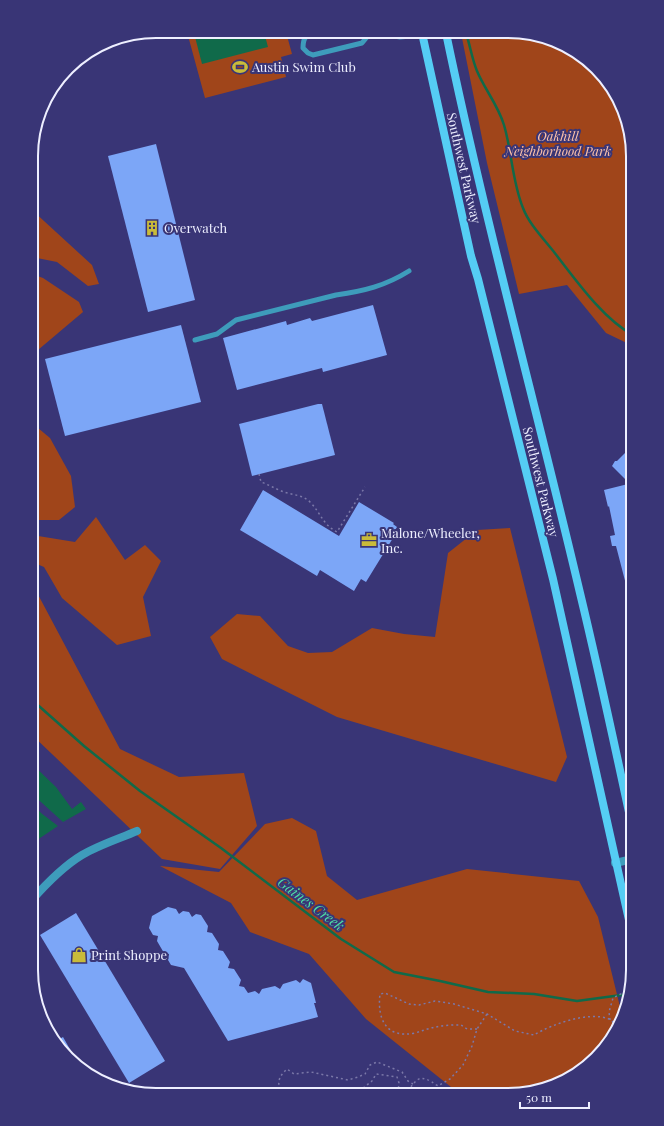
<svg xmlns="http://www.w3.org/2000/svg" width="664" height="1126" viewBox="0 0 664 1126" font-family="'Playfair Display',serif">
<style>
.green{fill:#a0451a}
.water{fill:#106a4a}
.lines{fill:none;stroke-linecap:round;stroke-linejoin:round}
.stream{stroke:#106a4a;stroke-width:2.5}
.building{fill:#7ca6f7}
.path{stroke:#7b78a8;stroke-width:1.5;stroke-dasharray:2 3;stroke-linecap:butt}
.lane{stroke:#3e9cbb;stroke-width:5}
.street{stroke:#3e9cbb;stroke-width:8}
.secondary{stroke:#55cdf4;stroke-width:8}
.labels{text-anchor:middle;stroke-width:4;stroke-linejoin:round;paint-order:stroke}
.poi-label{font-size:13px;fill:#eeefff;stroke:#393576;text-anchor:start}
.park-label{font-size:13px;font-style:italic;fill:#fcc1a9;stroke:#393576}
.street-label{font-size:13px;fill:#eeefff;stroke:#393576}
.water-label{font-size:14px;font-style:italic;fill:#4de1a6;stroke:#393576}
.rim{fill:none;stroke:#eeefff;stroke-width:2}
</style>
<rect width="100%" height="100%" fill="#393576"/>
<g class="green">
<path d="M190 31 286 32 292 54 281 57 286 77 205 98 187 32Z"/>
<path d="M461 33H532L590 62 626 115 633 156V346L606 333 567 285 519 294 487 163Z"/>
<path d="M32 210 92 265 99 284 88 286 57 262 32 257Z"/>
<path d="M32 274 43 278 79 302 83 312 32 355Z"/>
<path d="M32 423 50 438 71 476 75 507 59 520H32Z"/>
<path d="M96 517 125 560 145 545 161 561 143 597 151 636 117 645 62 598 44 567 32 562V535L75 542Z"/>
<path d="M510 528 567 757 556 782 337 717 222 659 210 637 237 614 260 616 288 646 308 653 332 652 372 628 404 634 435 637 448 553 477 530Z"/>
<path d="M31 586 34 587 120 749 179 777 244 773 257 826 220 869 162 859 31 734Z"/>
<path d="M292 818 316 831 327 876 357 900 467 869 579 881 598 917 623 1019 607 1046 584 1069 570 1077 491 1093 456 1091 366 1019 309 954 250 932 231 903 160 866 219 872 265 824Z"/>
</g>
<g class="water">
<path d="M202 31 264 32 268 47 202 64 194 33Z"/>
<path d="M31 763 56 787 72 809 81 802 86 809 63 822 31 793Z"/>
<path d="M31 802 41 813 58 826 31 844Z"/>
</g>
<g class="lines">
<g class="stream">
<path d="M466 33C470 45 472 59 477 71 485 90 498 105 504 125 512 152 512 181 523 208 529 224 543 238 554 252 575 279 603 319 633 335"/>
<path d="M31 699 84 746 140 791 221 848 341 939 394 972 440 981 488 992 534 994 577 1001 629 994"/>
</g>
</g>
<g class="building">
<path d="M156 144 195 300 148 312 108 156Z"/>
<path d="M373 305 387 355 323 372 322 368 237 390 223 338 286 321 287 325 310 318 312 321Z"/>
<path d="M181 325 201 402 65 436 45 359Z"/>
<path d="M318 404H322L335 455 252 476 239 424Z"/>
<path d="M625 453 633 461V481L626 473 628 482 612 466 615 461H617Z"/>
<path d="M628 484 632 501 629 502 632 517 630 518 633 534V600H630L616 546H612L610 536 615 535 609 506 608 507 604 490Z"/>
<path d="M263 490 339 536 359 502 394 523 393 524 397 527 391 537 393 538 366 582 361 579 354 591 320 570 317 576 240 530Z"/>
<path d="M168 907 176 909 179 914 183 911 189 912 192 917 196 914 201 915 208 926 207 932 212 933 219 944 218 950 223 951 230 962 228 968 234 969 241 980 239 986 244 987 248 993 255 991 259 994 262 989 275 986 280 989 283 984 296 980 300 983 303 979 311 983 316 1003H314L318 1017 228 1041 184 968 171 965 168 960 169 954 164 953 157 941 158 936 153 935 149 928 152 916Z"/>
<path d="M76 913 165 1061 129 1083 40 935Z"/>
<path d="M63 1037 79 1065 77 1067 57 1046 55 1042Z"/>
</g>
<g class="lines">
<g class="path">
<path d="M259 474 261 482C269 485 276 489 284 492 293 495 303 495 310 502 321 513 322 524 337 532L365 487"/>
<path d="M610 1020 609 1012 613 998 630 989"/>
<path d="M477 1029H467L461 1025C453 1025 444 1025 436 1027 429 1028 422 1031 415 1033 386 1039 377 1019 380 994L385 993 409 1004 419 1005 435 1001 454 1004 487 1014 515 1031 534 1035C552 1024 589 1011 609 1019 613 1021 615 1025 618 1028"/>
<path d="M290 1094 279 1087C278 1078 281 1075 287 1069L294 1074 311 1072 348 1080 358 1077 365 1074 370 1065 377 1062 402 1072 408 1081 413 1084"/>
<path d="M296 1094 312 1088 348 1093 358 1092 372 1081 376 1074 397 1077 399 1083 398 1093 400 1095"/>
<path d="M405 1095C418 1077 419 1073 438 1086L450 1079 463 1065 472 1046 477 1029 487 1014"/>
</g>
<g class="lane">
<path d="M313 32C305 36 303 39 303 48L308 53 313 55 362 43 371 32"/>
<path d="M373 32 400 37 422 35"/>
<path d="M195 340 217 334 236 320 336 295C364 291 385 286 409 271"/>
<path d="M190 1094C197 1092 205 1090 211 1094"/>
</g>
<g class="street">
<path d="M615 863 633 859"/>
<path d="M31 901C46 884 62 867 82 855 99 845 118 839 137 831"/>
</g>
<g class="secondary">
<path d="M422 33 471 256 478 279 553 579 633 938"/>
<path d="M446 33C485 221 536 406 580 593 599 672 616 751 633 831"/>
</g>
</g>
<defs>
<symbol id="stadium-bare" viewBox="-9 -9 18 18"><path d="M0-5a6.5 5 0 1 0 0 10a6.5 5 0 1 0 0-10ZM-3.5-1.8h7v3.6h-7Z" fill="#c9bb3a" stroke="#393576" stroke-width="2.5" paint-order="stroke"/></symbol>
<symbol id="building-bare" viewBox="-9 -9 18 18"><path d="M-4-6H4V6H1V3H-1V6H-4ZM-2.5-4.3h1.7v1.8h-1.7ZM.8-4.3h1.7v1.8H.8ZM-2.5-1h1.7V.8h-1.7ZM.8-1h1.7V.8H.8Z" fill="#c9bb3a" stroke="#393576" stroke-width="2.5" paint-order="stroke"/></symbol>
<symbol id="office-bare" viewBox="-9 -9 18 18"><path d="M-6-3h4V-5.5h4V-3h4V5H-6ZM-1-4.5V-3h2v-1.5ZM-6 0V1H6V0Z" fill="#c9bb3a" stroke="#393576" stroke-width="2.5" paint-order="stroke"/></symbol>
<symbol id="shop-bare" viewBox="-9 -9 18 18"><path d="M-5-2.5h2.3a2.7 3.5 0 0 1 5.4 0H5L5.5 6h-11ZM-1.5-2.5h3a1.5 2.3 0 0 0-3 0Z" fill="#c9bb3a" stroke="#393576" stroke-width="2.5" paint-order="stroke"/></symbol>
</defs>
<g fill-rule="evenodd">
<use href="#stadium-bare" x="229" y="56" width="22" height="22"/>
<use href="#building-bare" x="141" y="217" width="22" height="22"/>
<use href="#office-bare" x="358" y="529" width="22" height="22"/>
<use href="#shop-bare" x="68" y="944" width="22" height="22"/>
</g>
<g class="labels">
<g class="poi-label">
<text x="252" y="72">Austin Swim Club</text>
<text x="164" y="233">Overwatch</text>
<text x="381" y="538">Malone/Wheeler,<tspan x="381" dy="15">Inc.</tspan></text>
<text x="91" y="960">Print Shoppe</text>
</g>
<g class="park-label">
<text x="558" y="141">Oakhill<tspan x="558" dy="15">Neighborhood Park</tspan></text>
</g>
<g class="street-label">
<text transform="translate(464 168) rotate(77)" y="5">Southwest Parkway</text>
<text transform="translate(541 482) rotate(76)" y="5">Southwest Parkway</text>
</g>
<g class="water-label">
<text transform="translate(311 904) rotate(37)" y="5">Gaines Creek</text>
</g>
</g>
<path d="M0 0H664V1126H0ZM156 38H508A118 118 0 0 1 626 156V970A118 118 0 0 1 508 1088H156A118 118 0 0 1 38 970V156A118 118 0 0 1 156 38Z" fill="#393576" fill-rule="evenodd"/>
<path class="rim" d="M156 38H508A118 118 0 0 1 626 156V970A118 118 0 0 1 508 1088H156A118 118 0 0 1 38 970V156A118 118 0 0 1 156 38Z"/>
<path d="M520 1102v6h69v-6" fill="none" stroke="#eeefff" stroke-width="2"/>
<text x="526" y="1102" font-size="12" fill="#eeefff" stroke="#393576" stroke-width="3" paint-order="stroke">50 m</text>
</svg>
